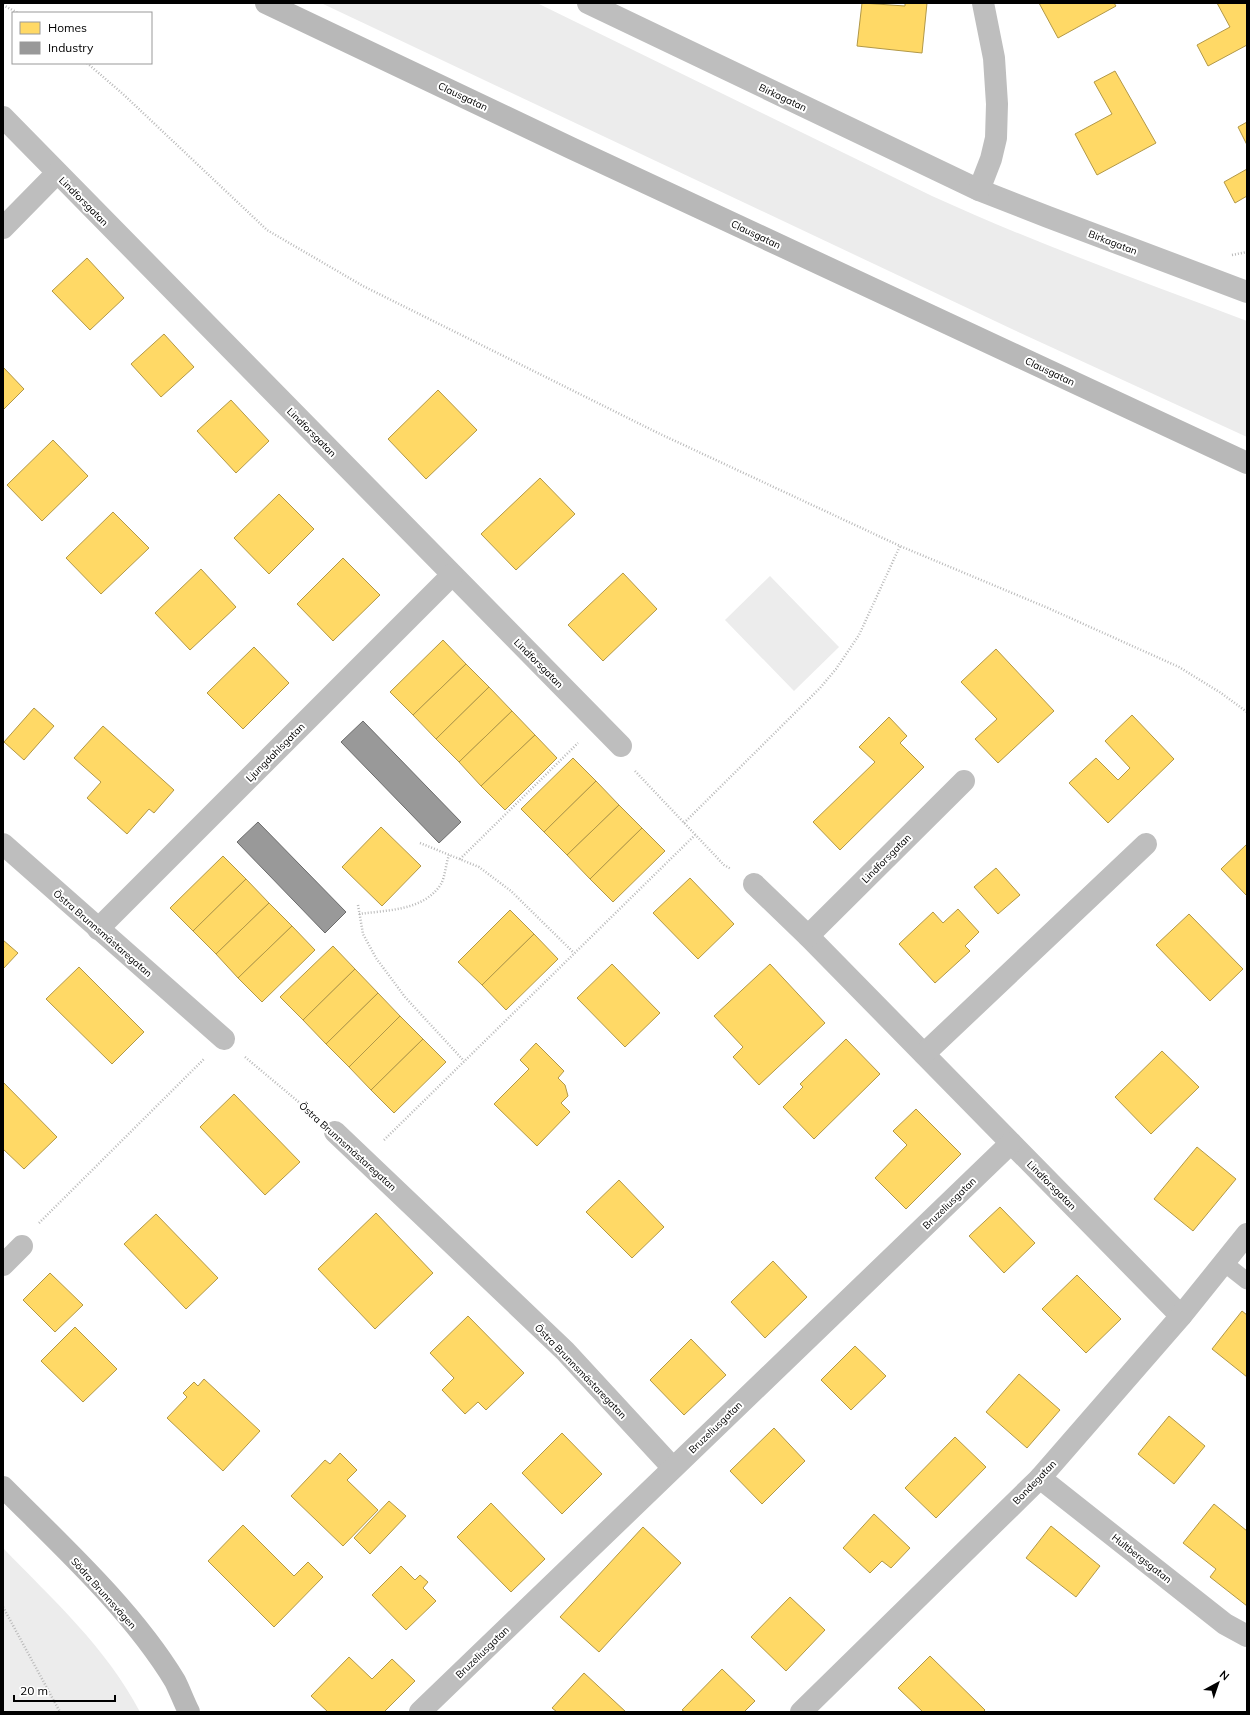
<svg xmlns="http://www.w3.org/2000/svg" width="1250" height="1715" viewBox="0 0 1250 1715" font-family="Mulish,sans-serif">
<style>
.green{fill:#ececec}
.homes{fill:#ffd966;stroke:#b29847}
.industry{fill:#999;stroke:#6b6b6b}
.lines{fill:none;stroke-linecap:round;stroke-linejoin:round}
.path{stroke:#b9b9b9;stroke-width:2.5;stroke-dasharray:1 2;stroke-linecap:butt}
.lane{stroke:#bebebe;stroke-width:17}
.street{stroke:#bebebe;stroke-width:22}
.secondary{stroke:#b8b8b8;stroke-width:22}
.labels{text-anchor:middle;stroke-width:4;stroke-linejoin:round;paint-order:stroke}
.street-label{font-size:10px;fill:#000;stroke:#fff}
</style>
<rect width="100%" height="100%" fill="#fff"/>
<g class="green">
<path d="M321 3H537L932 196C1035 243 1141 281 1247 321V437L1014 330Z"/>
<path d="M770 576 839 647 794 691 725 620Z"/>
<path d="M3 1548C53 1600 106 1647 140 1712H3Z"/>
</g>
<g class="homes">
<path d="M862 3 905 6V3H927L922 53 857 46Z"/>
<path d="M1039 3H1114L1116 6 1058 38Z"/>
<path d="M1217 3H1247V45L1208 66 1197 45 1230 27Z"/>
<path d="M1115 71 1156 143 1097 175 1075 134 1112 114 1094 82Z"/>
<path d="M1247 122V145L1238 127Z"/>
<path d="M1247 169V196L1235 203 1224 182Z"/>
<path d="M87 258 124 298 90 330 52 291Z"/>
<path d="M164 334 194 367 161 397 131 364Z"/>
<path d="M3 367 24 389 3 410Z"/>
<path d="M438 390 477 430 426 479 388 439Z"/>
<path d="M231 400 269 441 236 473 197 431Z"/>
<path d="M53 440 88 476 42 521 7 485Z"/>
<path d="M540 478 575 514 516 570 481 534Z"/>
<path d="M279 494 314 529 269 574 234 538Z"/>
<path d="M113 512 149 548 101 594 66 558Z"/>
<path d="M343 558 380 595 333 641 297 604Z"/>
<path d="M201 569 236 607 190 650 155 613Z"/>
<path d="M623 573 657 609 603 661 568 625Z"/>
<path d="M443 640 466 664 413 715 390 692Z"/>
<path d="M254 647 289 683 243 729 207 693Z"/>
<path d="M996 649 1054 711 998 763 975 739 997 719 961 682Z"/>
<path d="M466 664 489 687 436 739 413 715Z"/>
<path d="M489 687 512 711 459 762 436 739Z"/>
<path d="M34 708 54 726 24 760 4 742Z"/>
<path d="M512 711 535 735 481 786 459 762Z"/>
<path d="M1132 715 1174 759 1108 823 1069 783 1096 758 1118 780 1130 768 1105 741Z"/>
<path d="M889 717 907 736 900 743 924 767 840 850 813 822 875 762 859 747Z"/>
<path d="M103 726 174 790 154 813 149 809 127 834 87 798 101 782 74 758Z"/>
<path d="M535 735 557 758 505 810 481 786Z"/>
<path d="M573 758 596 781 544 832 521 809Z"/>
<path d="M596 781 619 805 567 855 544 832Z"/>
<path d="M619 805 642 828 590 879 567 855Z"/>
<path d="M381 827 421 866 382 906 342 867Z"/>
<path d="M642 828 665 851 613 902 590 879Z"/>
<path d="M1247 844V896L1221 869Z"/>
<path d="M223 856 246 879 193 931 170 908Z"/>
<path d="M996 868 1020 895 998 914 974 887Z"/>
<path d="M690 878 734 924 698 959 653 913Z"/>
<path d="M246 879 269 903 216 954 193 931Z"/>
<path d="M269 903 292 926 238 978 216 954Z"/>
<path d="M958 909 979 932 965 946 970 951 935 983 899 944 933 912 943 923Z"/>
<path d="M510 910 534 934 482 985 458 962Z"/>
<path d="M1189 914 1243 969 1210 1001 1156 945Z"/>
<path d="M292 926 315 950 262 1002 238 978Z"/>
<path d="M534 934 558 959 506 1010 482 985Z"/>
<path d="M3 940 18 953 3 969Z"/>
<path d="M333 946 355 969 303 1020 280 997Z"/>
<path d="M612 964 660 1013 625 1047 577 998Z"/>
<path d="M770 964 825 1023 759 1085 733 1057 743 1047 714 1016Z"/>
<path d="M79 967 144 1032 112 1064 46 999Z"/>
<path d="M355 969 378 993 326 1044 303 1020Z"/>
<path d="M378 993 400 1016 349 1067 326 1044Z"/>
<path d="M400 1016 423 1039 371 1090 349 1067Z"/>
<path d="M423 1039 446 1062 394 1113 371 1090Z"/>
<path d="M846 1039 880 1074 814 1139 783 1107 803 1087 800 1084Z"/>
<path d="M536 1043 564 1071 558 1078 565 1085 568 1096 561 1103 570 1112 537 1146 494 1104 529 1069 520 1060Z"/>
<path d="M1162 1051 1199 1087 1151 1134 1115 1097Z"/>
<path d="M3 1082 57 1137 24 1169 3 1149Z"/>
<path d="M234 1094 300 1162 265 1195 200 1127Z"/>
<path d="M916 1109 961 1154 906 1209 875 1178 907 1145 893 1131Z"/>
<path d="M1197 1147 1236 1179 1193 1231 1154 1199Z"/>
<path d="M619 1180 664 1227 632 1258 586 1212Z"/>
<path d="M1000 1207 1035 1243 1004 1273 969 1236Z"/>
<path d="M376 1213 433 1273 375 1329 318 1269Z"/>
<path d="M156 1214 218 1278 186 1309 124 1244Z"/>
<path d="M773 1261 807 1297 765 1338 731 1302Z"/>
<path d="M50 1273 83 1305 55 1332 23 1300Z"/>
<path d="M1077 1275 1121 1319 1086 1353 1042 1309Z"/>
<path d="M1242 1311 1247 1315V1377L1212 1349Z"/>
<path d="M468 1316 524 1373 486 1410 478 1402 465 1414 442 1390 454 1378 430 1353Z"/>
<path d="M75 1327 117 1369 83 1402 41 1361Z"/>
<path d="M691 1339 726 1375 684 1415 650 1380Z"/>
<path d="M855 1346 886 1376 851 1410 821 1380Z"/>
<path d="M1019 1374 1060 1410 1027 1448 986 1412Z"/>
<path d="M204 1379 260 1431 223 1471 167 1418 187 1397 183 1393 194 1382 198 1386Z"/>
<path d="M1169 1416 1205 1446 1174 1484 1138 1454Z"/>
<path d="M774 1428 805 1461 762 1504 730 1471Z"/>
<path d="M562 1433 602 1474 562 1514 522 1473Z"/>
<path d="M955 1437 986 1467 936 1518 905 1488Z"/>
<path d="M340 1453 357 1470 347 1480 378 1510 343 1546 291 1496 325 1460 330 1464Z"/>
<path d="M389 1501 406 1516 370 1554 354 1538Z"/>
<path d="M491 1503 545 1559 511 1592 457 1537Z"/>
<path d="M1214 1504 1247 1531V1606L1210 1577 1216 1569 1183 1543Z"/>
<path d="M874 1514 910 1548 891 1568 882 1561 870 1573 843 1548Z"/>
<path d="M243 1525 294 1576 308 1562 323 1577 274 1627 208 1561Z"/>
<path d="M1051 1526 1100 1566 1076 1597 1026 1558Z"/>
<path d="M643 1527 681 1563 599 1652 560 1617Z"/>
<path d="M401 1566 415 1580 420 1575 428 1582 423 1588 436 1601 406 1630 372 1595Z"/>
<path d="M790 1597 825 1630 786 1671 751 1637Z"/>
<path d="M930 1656 985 1710 983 1712H923L898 1688Z"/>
<path d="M349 1657 372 1679 392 1659 415 1681 384 1712H328L311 1696Z"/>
<path d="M722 1669 755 1701 744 1712H685L682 1710Z"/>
<path d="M584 1673 626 1712H557L552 1708Z"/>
</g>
<g class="industry">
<path d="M363 721 461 822 439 843 341 742Z"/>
<path d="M258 822 346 912 325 933 237 842Z"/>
</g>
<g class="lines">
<g class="path">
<path d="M3 5 18 13"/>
<path d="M87 63 123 94 267 230 363 286 658 433 900 546 1048 608 1179 667 1221 693 1247 712"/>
<path d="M1232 255 1247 252"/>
<path d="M635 771 724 865 731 869"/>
<path d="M684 823 820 688 836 669 859 635 900 546"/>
<path d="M420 843 479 867 511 891 574 953"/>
<path d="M460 859 578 743"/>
<path d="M358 905 363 934 376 958 405 997 464 1061"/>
<path d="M359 914C387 910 424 911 441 884 445 877 446 863 449 855"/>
<path d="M245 1057 313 1114"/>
<path d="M384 1140 695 835"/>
<path d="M39 1223 204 1059"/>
<path d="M3 1607 60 1712"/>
</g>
<path class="lane" d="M1224 1263 1247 1281"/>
<g class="street">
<path d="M588 3 979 190 1048 217 1247 292"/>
<path d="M3 117 621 746"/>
<path d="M979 190 991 159 996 138 997 104 994 58 983 3"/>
<path d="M3 228 57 173"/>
<path d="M3 844 224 1039"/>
<path d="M754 884 808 936 1181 1316"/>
<path d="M98 929 452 575"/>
<path d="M808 936 964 781"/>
<path d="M924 1054 1146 844"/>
<path d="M335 1132 565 1351 673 1468"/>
<path d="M3 1265 22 1246"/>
<path d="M1040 1478 1225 1624 1247 1636"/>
<path d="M420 1712 1011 1143"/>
<path d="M801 1712 1040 1478 1181 1316 1247 1234"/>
</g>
<g class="secondary">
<path d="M266 3 571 148 1247 463"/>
<path d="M3 1487C62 1546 132 1610 175 1681 180 1691 184 1702 189 1712"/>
</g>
</g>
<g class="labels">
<g class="street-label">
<text transform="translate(463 96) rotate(25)" y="4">Clausgatan</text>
<text transform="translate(783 97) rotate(25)" y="4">Birkagatan</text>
<text transform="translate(84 201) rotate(45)" y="4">Lindforsgatan</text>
<text transform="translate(756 234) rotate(25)" y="4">Clausgatan</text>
<text transform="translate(1113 242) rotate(21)" y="4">Birkagatan</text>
<text transform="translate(1050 371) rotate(25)" y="4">Clausgatan</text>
<text transform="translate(312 432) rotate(45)" y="4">Lindforsgatan</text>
<text transform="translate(539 663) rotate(45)" y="4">Lindforsgatan</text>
<text transform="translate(275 752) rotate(-45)" y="4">Ljungdahlsgatan</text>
<text transform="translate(886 858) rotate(-45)" y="4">Lindforsgatan</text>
<text transform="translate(103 933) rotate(41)" y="4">Östra Brunnsmästaregatan</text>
<text transform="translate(348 1146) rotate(42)" y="4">Östra Brunnsmästaregatan</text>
<text transform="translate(1052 1185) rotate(45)" y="4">Lindforsgatan</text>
<text transform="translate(949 1203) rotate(-44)" y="4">Bruzeliusgatan</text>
<text transform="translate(581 1371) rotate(46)" y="4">Östra Brunnsmästaregatan</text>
<text transform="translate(715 1427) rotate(-44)" y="4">Bruzeliusgatan</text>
<text transform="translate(1034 1482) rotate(-46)" y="4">Bondegatan</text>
<text transform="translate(1142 1558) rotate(38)" y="4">Hultbergsgatan</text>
<text transform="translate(104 1593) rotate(48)" y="4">Södra Brunnsvägen</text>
<text transform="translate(482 1652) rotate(-44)" y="4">Bruzeliusgatan</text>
</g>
</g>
<rect width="1250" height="1715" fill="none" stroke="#000000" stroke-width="8"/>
<rect x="12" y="12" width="140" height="52" fill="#ffffff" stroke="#999999"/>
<rect x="20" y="22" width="20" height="12" fill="#ffd966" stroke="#999999"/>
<text x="48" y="32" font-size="12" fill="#000000">Homes</text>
<rect x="20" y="42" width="20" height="12" fill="#999999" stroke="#999999"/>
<text x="48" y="52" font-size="12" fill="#000000">Industry</text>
<g transform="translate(1218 1683) rotate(40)" stroke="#ffffff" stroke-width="3" paint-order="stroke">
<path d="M0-3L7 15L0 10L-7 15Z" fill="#000000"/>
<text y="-6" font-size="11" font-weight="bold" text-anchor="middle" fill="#000000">N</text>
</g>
<path d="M14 1695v6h101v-6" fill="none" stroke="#000000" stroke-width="2"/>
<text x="20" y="1695" font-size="12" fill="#000000" stroke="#ffffff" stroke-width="3" paint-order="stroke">20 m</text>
</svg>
